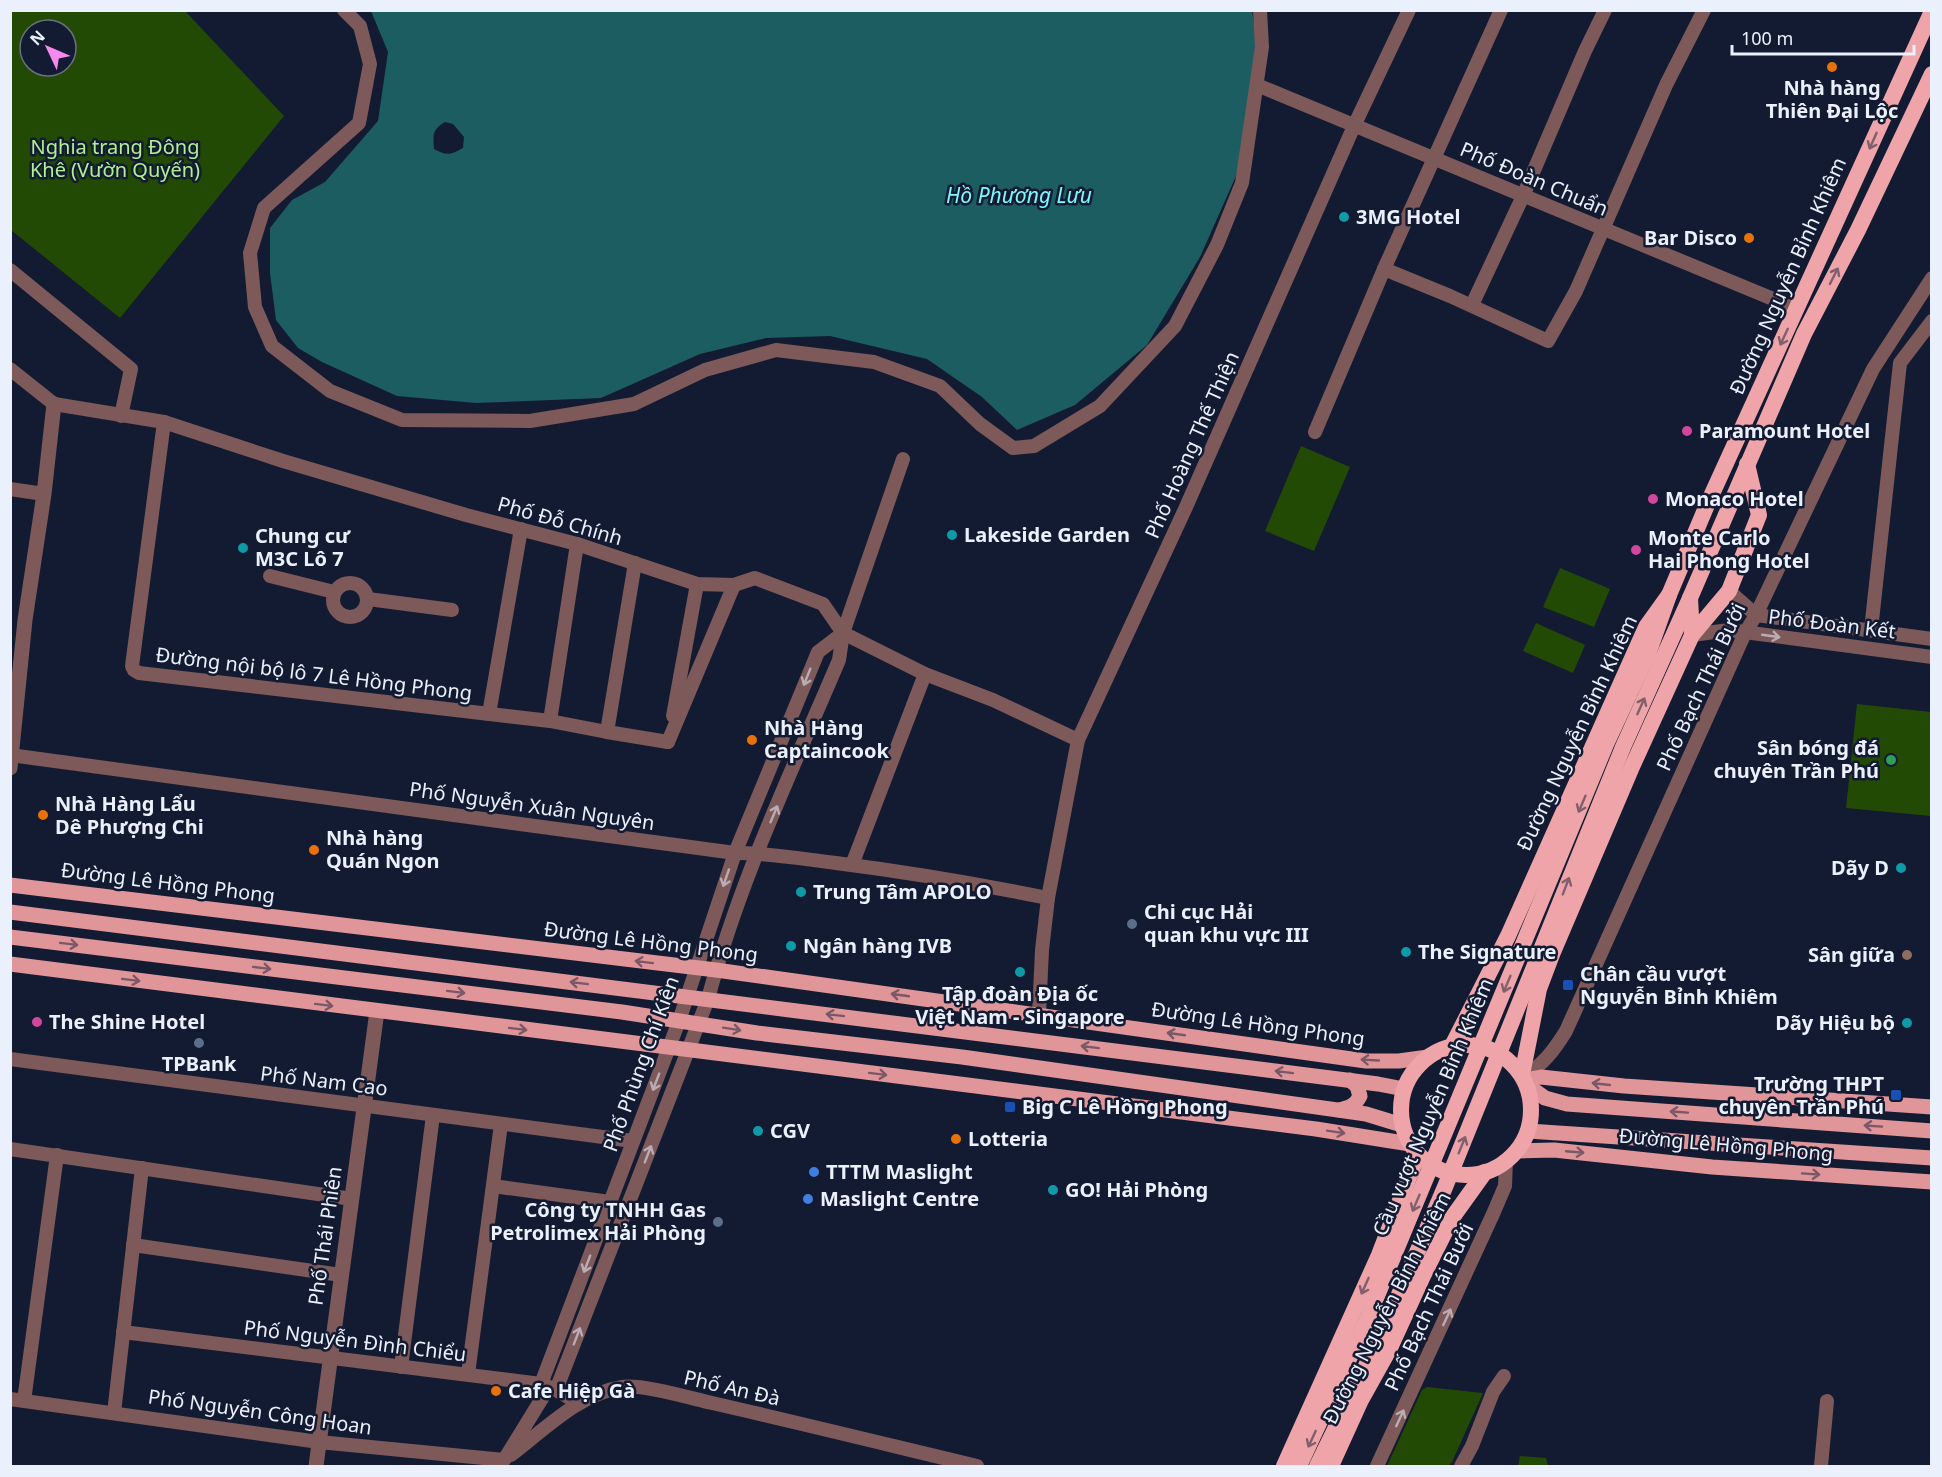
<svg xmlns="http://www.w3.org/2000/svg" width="1942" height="1477" viewBox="0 0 1942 1477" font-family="'Noto Sans',sans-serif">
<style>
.green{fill:#234a05;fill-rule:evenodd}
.water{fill:#1c5d61;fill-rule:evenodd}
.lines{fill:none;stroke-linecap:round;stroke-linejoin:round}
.minor{stroke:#7d595a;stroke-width:14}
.tertiary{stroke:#7d595a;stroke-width:15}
.primary{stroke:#e09599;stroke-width:15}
.trunk{stroke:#eea4a8;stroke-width:16}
.trunk-bridge{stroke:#eea4a8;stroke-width:16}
.oneway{stroke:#80606d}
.oneway2{stroke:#baacb4}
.oneway3{stroke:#7a5866}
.food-dot{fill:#e8710a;stroke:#131b32;stroke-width:2}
.culture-dot{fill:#0f9aa8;stroke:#131b32;stroke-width:2}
.hotel-dot{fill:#d1479c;stroke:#131b32;stroke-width:2}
.leisure-dot{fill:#2e9e5b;stroke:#131b32;stroke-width:2}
.service-dot{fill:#5c6f8a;stroke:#131b32;stroke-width:2}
.education-dot{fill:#8d6e63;stroke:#131b32;stroke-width:2}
.transit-dot{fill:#1a4fb4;stroke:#131b32;stroke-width:2}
.shop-dot{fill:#3f7fe0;stroke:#131b32;stroke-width:2}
.labels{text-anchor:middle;stroke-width:5;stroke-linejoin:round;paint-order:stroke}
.poi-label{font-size:20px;font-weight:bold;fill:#ebf0fd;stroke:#131b32;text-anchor:start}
.park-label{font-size:20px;fill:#b1ef92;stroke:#131b32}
.street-label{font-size:20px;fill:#ebf0fd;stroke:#131b32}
.water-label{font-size:21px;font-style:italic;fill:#7ef7fe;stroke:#131b32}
</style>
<rect width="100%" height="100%" fill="#131b32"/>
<g class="green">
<path d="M10 11H185L284 116 120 318 11 230ZM30 30H66V66H30Z"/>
<path d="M1301 446 1350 467 1314 551 1265 531Z"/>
<path d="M1560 568 1610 589 1594 627 1543 607Z"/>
<path d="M1536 623 1585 645 1573 673 1523 651Z"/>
<path d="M1857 704 1931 712V816L1846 808Z"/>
<path d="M1427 1387 1483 1393 1452 1462 1448 1466H1387L1422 1390Z"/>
<path d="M1520 1456 1546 1458 1548 1466H1518Z"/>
</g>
<path class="water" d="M371 11H1252L1257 42 1247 121 1236 176 1200 257 1147 345 1075 405 1017 430 982 397 927 359 830 336 766 338 700 354 601 398 476 403 397 396 322 362 298 348 276 320 270 273V228L292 200 325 182 378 121 388 52ZM445 122 453 124 464 137 463 148C451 155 446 156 434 149 433 134 432 130 445 122Z"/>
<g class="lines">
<g class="minor">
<path d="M344 10 360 26 370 64 359 123 264 208 250 253 255 307 272 346 330 391 402 420 530 421 634 404 705 370 776 350 874 362 940 386 980 424 1013 448 1034 446 1100 406 1175 326 1217 245 1242 183 1262 47 1260 10"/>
<path d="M1257 85 1797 309"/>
<path d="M1384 269 1450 296 1548 341 1576 291 1666 85 1704 10"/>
<path d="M10 270 131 369 121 416"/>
<path d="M1472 305 1523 196 1585 51 1605 10"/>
<path d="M10 369 54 404 164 422 283 461 466 515 577 544 697 584 734 585 755 578 823 604 843 633 925 674 993 700 1078 740"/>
<path d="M164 422 132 666 134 670 139 673 550 721"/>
<path d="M1315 432 1384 269 1501 10"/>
<path d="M10 489 44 494"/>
<path d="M577 544 550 721 607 732"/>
<path d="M635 563 607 732 668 742"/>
<path d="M270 576 334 592"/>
<circle cx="350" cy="600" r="17"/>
<path d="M1729 591 1756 615 1932 639"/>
<path d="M368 599 452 610"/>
<path d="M1871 630 1900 363 1932 321"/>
<path d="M1692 635 1729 630 1932 657"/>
<path d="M489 714 521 529"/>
<path d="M673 716 697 584"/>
<path d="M668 742 734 585"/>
<path d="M10 755 735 853C769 853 802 859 836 863 907 872 978 884 1048 898"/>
<path d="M852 865 925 674"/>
<path d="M1039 1014 1042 950 1048 898 1078 740 1186 507 1354 126 1409 10"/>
<path d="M10 1059 633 1141"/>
<path d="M1524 1077C1544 1063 1553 1052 1566 1031L1745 633 1756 615 1873 369 1932 278"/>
<path d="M10 1149 352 1199"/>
<path d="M493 1186 610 1202"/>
<path d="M133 1245 341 1275"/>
<path d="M123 1332 541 1384 556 1390 578 1403"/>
<path d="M401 1367 433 1115"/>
<path d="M468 1374 501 1124"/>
<path d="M541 1384 679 1021 735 853 818 652 843 633"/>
<path d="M556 1390 708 999C739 881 792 771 839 660L843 633 903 459"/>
<path d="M10 1399 319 1442 504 1460 549 1387"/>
<path d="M24 1401 57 1155"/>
<path d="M114 1413 142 1168"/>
<path d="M511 1455C545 1429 579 1394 622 1387 642 1384 690 1398 712 1403 800 1423 889 1445 977 1466"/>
<path d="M1377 1466 1493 1214 1505 1186 1506 1161"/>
<path d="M1461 1466 1472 1446 1493 1392 1504 1376"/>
<path d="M1821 1466 1827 1401"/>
</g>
<g class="tertiary">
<path d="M10 768 25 620 44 494 54 404"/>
<path d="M316 1466 377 1011"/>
</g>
<g class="primary">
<path d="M10 885 716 970 1366 1061H1399L1428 1057"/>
<path d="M10 912 1378 1084 1404 1089"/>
<path d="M10 937 622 1012 757 1033 962 1057 1366 1114 1402 1125"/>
<path d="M10 964 1316 1129 1410 1144"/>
<path d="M1525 1080 1541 1077 1624 1086 1932 1107"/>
<path d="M1528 1086 1545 1098 1567 1104 1932 1131"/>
<path d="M1340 1110C1350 1107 1355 1106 1360 1096L1357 1086 1350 1080"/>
<path d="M1528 1131 1932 1158"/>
<path d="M1517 1151 1554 1150 1712 1167 1932 1182"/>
</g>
<g class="trunk">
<path d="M1692 635 1729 591 1759 515 1747 464"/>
<circle cx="1466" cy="1110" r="65"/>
<path d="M1452 1046 1508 936 1646 627 1669 595 1707 505 1932 11"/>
<path d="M1522 1075 1539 989 1553 952 1631 769 1692 635 1690 598 1804 334 1858 230 1932 74"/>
<path d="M1284 1466 1379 1255 1418 1154"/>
<path d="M1331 1466 1361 1400 1390 1348 1423 1276 1452 1218 1485 1172"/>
</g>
<g class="trunk-bridge">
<path d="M1299 1466 1367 1320 1607 742 1648 654 1669 595"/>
<path d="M1317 1466 1386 1325 1445 1187 1623 747 1690 598"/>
</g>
</g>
<defs><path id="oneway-shaft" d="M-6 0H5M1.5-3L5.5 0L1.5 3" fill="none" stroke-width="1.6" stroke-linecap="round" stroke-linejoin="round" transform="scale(1.5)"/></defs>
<g class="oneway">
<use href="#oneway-shaft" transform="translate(1873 141) rotate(114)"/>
<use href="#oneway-shaft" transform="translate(1834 276) rotate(-63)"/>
<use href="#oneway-shaft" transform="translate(1784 337) rotate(115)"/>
<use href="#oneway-shaft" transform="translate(1641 706) rotate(-66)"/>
<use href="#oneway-shaft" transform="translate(1582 804) rotate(113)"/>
<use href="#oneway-shaft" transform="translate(1566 886) rotate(-69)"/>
<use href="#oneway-shaft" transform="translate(1507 984) rotate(113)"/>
<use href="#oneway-shaft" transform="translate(1462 1145) rotate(-68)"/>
<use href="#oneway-shaft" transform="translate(1416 1203) rotate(113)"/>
<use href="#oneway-shaft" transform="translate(1365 1286) rotate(114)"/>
<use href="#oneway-shaft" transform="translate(1312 1439) rotate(115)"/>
</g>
<g class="oneway2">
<use href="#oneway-shaft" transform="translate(1771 636) rotate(8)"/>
<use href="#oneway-shaft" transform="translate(807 677) rotate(112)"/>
<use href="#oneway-shaft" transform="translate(774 814) rotate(-67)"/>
<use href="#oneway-shaft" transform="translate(726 878) rotate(109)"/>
<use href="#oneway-shaft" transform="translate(656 1082) rotate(111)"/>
<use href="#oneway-shaft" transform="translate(648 1154) rotate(-69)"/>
<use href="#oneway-shaft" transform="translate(587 1264) rotate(111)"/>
<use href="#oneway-shaft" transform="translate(1447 1317) rotate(-65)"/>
<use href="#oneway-shaft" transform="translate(577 1336) rotate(-69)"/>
<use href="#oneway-shaft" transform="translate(1400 1418) rotate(-65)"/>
</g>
<g class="oneway3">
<use href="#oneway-shaft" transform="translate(69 944) rotate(7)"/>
<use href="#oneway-shaft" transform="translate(644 962) rotate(-173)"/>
<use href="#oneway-shaft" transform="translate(262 968) rotate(7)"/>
<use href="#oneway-shaft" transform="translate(131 980) rotate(7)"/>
<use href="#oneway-shaft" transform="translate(579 983) rotate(-173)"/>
<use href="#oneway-shaft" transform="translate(456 992) rotate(7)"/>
<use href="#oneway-shaft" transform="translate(900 995) rotate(-172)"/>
<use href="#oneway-shaft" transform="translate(324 1005) rotate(7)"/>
<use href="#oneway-shaft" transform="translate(835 1015) rotate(-173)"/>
<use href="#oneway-shaft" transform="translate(518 1029) rotate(7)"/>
<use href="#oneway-shaft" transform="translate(732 1029) rotate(9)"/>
<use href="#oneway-shaft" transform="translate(1176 1034) rotate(-172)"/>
<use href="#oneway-shaft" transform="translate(1090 1047) rotate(-173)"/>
<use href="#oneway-shaft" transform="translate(1370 1060) rotate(-177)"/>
<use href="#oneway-shaft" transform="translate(1284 1072) rotate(-173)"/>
<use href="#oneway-shaft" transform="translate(878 1074) rotate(7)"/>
<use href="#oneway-shaft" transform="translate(1601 1084) rotate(-174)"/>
<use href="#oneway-shaft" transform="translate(1679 1112) rotate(-176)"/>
<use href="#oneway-shaft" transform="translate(1873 1126) rotate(-176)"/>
<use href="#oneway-shaft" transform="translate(1336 1132) rotate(9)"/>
<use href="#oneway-shaft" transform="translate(1575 1152) rotate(5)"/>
<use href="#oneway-shaft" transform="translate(1811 1174) rotate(4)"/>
</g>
<g class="food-dot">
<circle cx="1832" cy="67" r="6"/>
<circle cx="1749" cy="238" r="6"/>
<circle cx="752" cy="740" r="6"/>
<circle cx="43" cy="815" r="6"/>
<circle cx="314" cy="850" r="6"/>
<circle cx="956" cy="1139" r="6"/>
<circle cx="496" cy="1391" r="6"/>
</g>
<g class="culture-dot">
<circle cx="1344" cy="217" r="6"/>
<circle cx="952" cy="535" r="6"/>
<circle cx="243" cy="548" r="6"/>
<circle cx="1901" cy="868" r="6"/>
<circle cx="801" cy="892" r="6"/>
<circle cx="791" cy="946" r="6"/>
<circle cx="1406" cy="952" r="6"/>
<circle cx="1020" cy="972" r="6"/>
<circle cx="1907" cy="1023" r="6"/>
<circle cx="758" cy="1131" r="6"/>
<circle cx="1053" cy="1190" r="6"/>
</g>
<g class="hotel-dot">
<circle cx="1687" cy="431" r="6"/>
<circle cx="1653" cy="499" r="6"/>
<circle cx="1636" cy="550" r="6"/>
<circle cx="37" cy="1022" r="6"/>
</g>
<circle class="leisure-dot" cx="1891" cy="760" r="6"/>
<g class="service-dot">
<circle cx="1132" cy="924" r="6"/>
<circle cx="199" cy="1043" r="6"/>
<circle cx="718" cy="1222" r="6"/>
</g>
<circle class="education-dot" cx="1907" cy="955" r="6"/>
<g class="transit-dot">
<rect x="1562" y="979" width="12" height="12" rx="3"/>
<rect x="1890" y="1089" width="12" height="12" rx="3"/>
<rect x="1004" y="1101" width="12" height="12" rx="3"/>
</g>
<g class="shop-dot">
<circle cx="814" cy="1172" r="6"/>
<circle cx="808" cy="1199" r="6"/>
</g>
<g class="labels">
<g class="poi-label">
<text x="1832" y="95" text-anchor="middle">Nhà hàng<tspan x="1832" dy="23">Thiên Đại Lộc</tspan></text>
<text x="1356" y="224">3MG Hotel</text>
<text x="1737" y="245" text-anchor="end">Bar Disco</text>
<text x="1699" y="438">Paramount Hotel</text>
<text x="1665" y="506">Monaco Hotel</text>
<text x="964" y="542">Lakeside Garden</text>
<text x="255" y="543">Chung cư<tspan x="255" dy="23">M3C Lô 7</tspan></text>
<text x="1648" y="545">Monte Carlo<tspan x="1648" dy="23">Hai Phong Hotel</tspan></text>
<text x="764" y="735">Nhà Hàng<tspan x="764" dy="23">Captaincook</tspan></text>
<text x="1879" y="755" text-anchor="end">Sân bóng đá<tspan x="1879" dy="23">chuyên Trần Phú</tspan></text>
<text x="55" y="811">Nhà Hàng Lẩu<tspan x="55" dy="23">Dê Phượng Chi</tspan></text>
<text x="326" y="845">Nhà hàng<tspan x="326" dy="23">Quán Ngon</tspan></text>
<text x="1889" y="875" text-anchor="end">Dãy D</text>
<text x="813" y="899">Trung Tâm APOLO</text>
<text x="1144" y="919">Chi cục Hải<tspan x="1144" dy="23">quan khu vực III</tspan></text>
<text x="803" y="953">Ngân hàng IVB</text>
<text x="1418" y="959">The Signature</text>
<text x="1895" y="962" text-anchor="end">Sân giữa</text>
<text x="1580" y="981">Chân cầu vượt<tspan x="1580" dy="23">Nguyễn Bỉnh Khiêm</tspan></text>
<text x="1020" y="1001" text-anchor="middle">Tập đoàn Địa ốc<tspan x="1020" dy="23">Việt Nam - Singapore</tspan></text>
<text x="49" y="1029">The Shine Hotel</text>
<text x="1895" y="1030" text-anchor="end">Dãy Hiệu bộ</text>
<text x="199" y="1071" text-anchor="middle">TPBank</text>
<text x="1884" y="1091" text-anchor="end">Trường THPT<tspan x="1884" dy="23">chuyên Trần Phú</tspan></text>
<text x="1022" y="1114">Big C Lê Hồng Phong</text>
<text x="770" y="1138">CGV</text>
<text x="968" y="1146">Lotteria</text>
<text x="826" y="1179">TTTM Maslight</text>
<text x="1065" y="1197">GO! Hải Phòng</text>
<text x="820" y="1206">Maslight Centre</text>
<text x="706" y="1217" text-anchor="end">Công ty TNHH Gas<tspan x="706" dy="23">Petrolimex Hải Phòng</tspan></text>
<text x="508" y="1398">Cafe Hiệp Gà</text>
</g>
<g class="park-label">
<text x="115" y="154">Nghia trang Đông<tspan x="115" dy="23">Khê (Vườn Quyến)</tspan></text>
</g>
<g class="street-label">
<text transform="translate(1534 179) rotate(23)" y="7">Phố Đoàn Chuẩn</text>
<text transform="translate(1788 276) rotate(-66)" y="7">Đường Nguyễn Bỉnh Khiêm</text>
<text transform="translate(1192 445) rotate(-66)" y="7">Phố Hoàng Thế Thiện</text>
<text transform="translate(560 521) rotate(16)" y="7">Phố Đỗ Chính</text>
<text transform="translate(1832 624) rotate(7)" y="7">Phố Đoàn Kết</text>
<text transform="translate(314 674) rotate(7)" y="7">Đường nội bộ lô 7 Lê Hồng Phong</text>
<text transform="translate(1701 687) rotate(-65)" y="7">Phố Bạch Thái Bưởi</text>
<text transform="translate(1577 733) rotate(-65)" y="7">Đường Nguyễn Bỉnh Khiêm</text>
<text transform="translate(532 806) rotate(8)" y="7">Phố Nguyễn Xuân Nguyên</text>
<text transform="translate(168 883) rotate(7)" y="7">Đường Lê Hồng Phong</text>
<text transform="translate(651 942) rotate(7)" y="7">Đường Lê Hồng Phong</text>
<text transform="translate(1258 1024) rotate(8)" y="7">Đường Lê Hồng Phong</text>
<text transform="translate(641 1064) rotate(-70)" y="7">Phố Phùng Chí Kiên</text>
<text transform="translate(324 1081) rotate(7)" y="7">Phố Nam Cao</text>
<text transform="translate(1433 1107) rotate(-67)" y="7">Cầu vượt Nguyễn Bỉnh Khiêm</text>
<text transform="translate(1726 1145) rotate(5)" y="7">Đường Lê Hồng Phong</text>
<text transform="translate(325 1236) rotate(-82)" y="7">Phố Thái Phiên</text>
<text transform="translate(1429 1307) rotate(-65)" y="7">Phố Bạch Thái Bưởi</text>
<text transform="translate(1387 1308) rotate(-63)" y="7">Đường Nguyễn Bỉnh Khiêm</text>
<text transform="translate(355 1341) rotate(7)" y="7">Phố Nguyễn Đình Chiểu</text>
<text transform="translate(732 1388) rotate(13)" y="7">Phố An Đà</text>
<text transform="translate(260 1412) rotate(8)" y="7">Phố Nguyễn Công Hoan</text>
</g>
<g class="water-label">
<text x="1019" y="203">Hồ Phương Lưu</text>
</g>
</g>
<rect width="1942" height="1477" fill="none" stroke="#ebf0fd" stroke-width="24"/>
<g transform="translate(48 48) rotate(314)"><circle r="28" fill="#131b32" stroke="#697083" stroke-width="1.5"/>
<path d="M0-4.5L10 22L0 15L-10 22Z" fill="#f589ee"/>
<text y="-9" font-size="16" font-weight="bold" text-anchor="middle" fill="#ebf0fd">N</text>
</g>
<path d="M1732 45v9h182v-9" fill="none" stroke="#ebf0fd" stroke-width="3"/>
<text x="1741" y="45" font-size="18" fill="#ebf0fd" stroke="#131b32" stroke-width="4.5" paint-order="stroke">100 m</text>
</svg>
